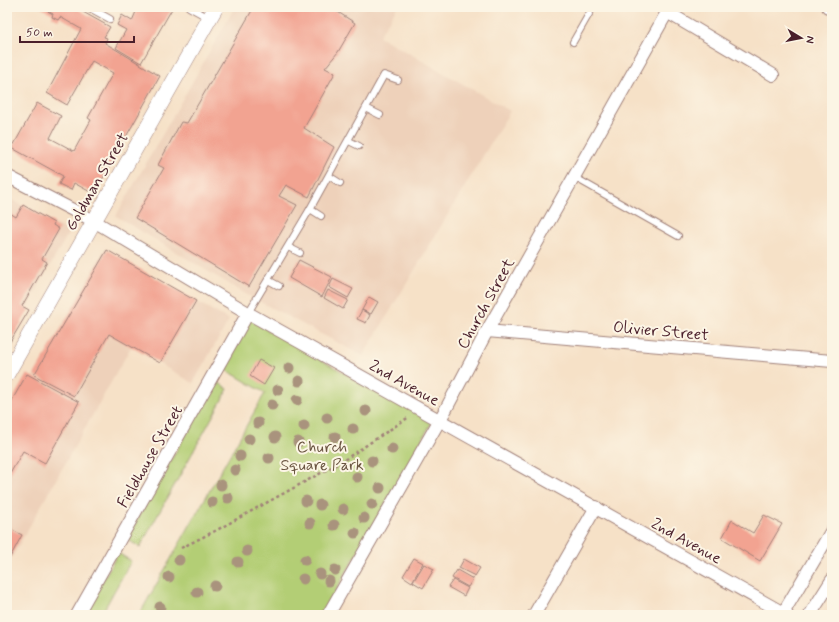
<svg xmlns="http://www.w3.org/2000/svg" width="839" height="622" viewBox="0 0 839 622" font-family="Mynerve,sans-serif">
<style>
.built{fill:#eed1ba}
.green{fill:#b3ce74;stroke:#7e7650}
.building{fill:#f2a391}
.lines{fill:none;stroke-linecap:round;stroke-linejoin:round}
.service-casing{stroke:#a08079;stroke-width:8}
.minor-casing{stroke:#a08079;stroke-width:14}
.tertiary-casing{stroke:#a08079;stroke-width:16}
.path{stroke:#a08079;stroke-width:2.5;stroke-dasharray:3 3;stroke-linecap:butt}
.service{stroke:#fff;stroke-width:6}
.minor{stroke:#fff;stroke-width:12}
.tertiary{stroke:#fff;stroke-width:15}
.tree{fill:#a9937d}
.labels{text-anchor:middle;stroke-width:4;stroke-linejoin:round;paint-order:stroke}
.street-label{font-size:16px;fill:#4a1f2b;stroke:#fcf5e5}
.park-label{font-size:16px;fill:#6a5441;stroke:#fcf5e5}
</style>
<rect width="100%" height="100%" fill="#fcf5e5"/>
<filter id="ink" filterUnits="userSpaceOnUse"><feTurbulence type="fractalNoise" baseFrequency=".025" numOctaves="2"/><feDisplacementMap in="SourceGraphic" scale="8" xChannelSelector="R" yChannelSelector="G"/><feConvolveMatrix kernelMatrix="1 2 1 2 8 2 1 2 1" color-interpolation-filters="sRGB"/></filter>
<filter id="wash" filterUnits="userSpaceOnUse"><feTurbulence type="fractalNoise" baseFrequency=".012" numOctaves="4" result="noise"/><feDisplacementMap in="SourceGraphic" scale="16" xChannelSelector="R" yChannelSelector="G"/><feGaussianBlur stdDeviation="0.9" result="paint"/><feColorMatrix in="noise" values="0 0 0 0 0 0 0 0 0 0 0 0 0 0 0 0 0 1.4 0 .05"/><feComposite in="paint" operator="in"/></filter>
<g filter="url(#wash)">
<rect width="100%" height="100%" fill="#f6e1c7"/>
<g class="built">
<path d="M235 7H397L379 36 510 111 363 356 249 296 116 216Z"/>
<path d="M7 197 69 232 7 343Z"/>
<path d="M105 249 229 320 193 383 131 347 7 566V423Z"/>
</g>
<g class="green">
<path d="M250 320 432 422 322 615H139L265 393 223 368Z"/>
<path d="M216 381 228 389 140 547 126 539Z"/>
<path d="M118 553 131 561 101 615H83Z"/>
</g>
<g id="blocks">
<g class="building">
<path d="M40 7H74L110 27 104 37 107 38 105 43 160 76 94 194 74 183 71 190 59 184 63 176 12 148 37 103 61 116 50 138 74 151 91 120 88 118 113 73 92 61 67 105 47 93 81 29 60 17 58 20 52 17 53 14Z"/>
<path d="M138 7H173L141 63 116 48 126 30 117 25 122 15 132 21Z"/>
<path d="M254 7H330L355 23 338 52 325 68 335 73 304 128 334 147 309 197 286 185 279 196 297 205 249 287 135 218 164 168 158 165 181 122 187 123Z"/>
<path d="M23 205 54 223 53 225 59 229 42 259 47 262 22 306 29 310 7 347V218L10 213 16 217Z"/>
<path d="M107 250 196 301 160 363 109 334 74 396 34 375Z"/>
<path d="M299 260 332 277 322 297 289 278Z"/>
<path d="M333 279 353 289 348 298 329 287Z"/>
<path d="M328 290 348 300 343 309 324 298Z"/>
<path d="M369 297 378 302 371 314 362 310Z"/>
<path d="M362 310 370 315 366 323 357 319Z"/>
<path d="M259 360 274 368 264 385 250 376Z"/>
<path d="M27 374 79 402 45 463 23 451 7 479V409Z"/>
<path d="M764 515 782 524 760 561 722 538 732 520 753 533Z"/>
<path d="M7 527 22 535 7 563Z"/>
<path d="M414 558 423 563 412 582 403 576Z"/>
<path d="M464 559 480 568 475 576 459 568Z"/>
<path d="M424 564 434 569 423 588 413 582Z"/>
<path d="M457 570 473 579 468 587 452 578Z"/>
<path d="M453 580 468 588 464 596 448 587Z"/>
</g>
</g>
</g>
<g filter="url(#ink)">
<use href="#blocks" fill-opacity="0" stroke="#a08079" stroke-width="1"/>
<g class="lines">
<defs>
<g id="service">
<path d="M88 7 110 19"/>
<path d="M189 7 209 18"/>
<path d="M573 42 593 7"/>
<path d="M366 108 380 115"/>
<path d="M349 141 359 146"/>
<path d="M329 176 340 183"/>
<path d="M574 177 678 236"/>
<path d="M310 209 321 216"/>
<path d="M288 247 300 253"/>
<path d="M268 280 279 286"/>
<path d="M248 313 310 209 384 75 398 80"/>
</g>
<g id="minor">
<path d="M828 7 832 9"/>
<path d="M667 12 773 75"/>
<path d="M7 176 94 221 248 313 787 615"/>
<path d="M487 331 832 361"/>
<path d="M77 615 248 313"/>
<path d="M328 615 446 409 487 331 670 7"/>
<path d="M534 615 596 507"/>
<path d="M782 615 832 530"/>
<path d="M810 615 832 580"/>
</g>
<path id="tertiary" d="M7 374 216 7"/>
</defs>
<use href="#service" class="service-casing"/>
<use href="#minor" class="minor-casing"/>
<use href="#tertiary" class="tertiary-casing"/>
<path class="path" d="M181 548 215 531 341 462 409 417"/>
<use href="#service" class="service"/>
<use href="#minor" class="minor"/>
<use href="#tertiary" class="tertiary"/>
</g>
<g class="tree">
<circle cx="289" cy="368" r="5.5"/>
<circle cx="299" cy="381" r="5.5"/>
<circle cx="278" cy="390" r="5.5"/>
<circle cx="297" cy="400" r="5.5"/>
<circle cx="272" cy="405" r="5.5"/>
<circle cx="366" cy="411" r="5.5"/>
<circle cx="327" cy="418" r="5.5"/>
<circle cx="258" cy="423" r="5.5"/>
<circle cx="304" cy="426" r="5.5"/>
<circle cx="353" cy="429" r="5.5"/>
<circle cx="275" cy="437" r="5.5"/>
<circle cx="335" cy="437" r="5.5"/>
<circle cx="249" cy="439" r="5.5"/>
<circle cx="298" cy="442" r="5.5"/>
<circle cx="392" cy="449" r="5.5"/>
<circle cx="240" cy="456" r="5.5"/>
<circle cx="269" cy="458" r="5.5"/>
<circle cx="372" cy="461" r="5.5"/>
<circle cx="235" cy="470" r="5.5"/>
<circle cx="357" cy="477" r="5.5"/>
<circle cx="221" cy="485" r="5.5"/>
<circle cx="380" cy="488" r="5.5"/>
<circle cx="228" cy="498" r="5.5"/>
<circle cx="306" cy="501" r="5.5"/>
<circle cx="212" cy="502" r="5.5"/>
<circle cx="372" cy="504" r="5.5"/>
<circle cx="320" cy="505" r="5.5"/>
<circle cx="343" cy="509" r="5.5"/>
<circle cx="364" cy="518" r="5.5"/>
<circle cx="310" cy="523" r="5.5"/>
<circle cx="334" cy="525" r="5.5"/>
<circle cx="355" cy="533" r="5.5"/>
<circle cx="247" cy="551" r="5.5"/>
<circle cx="179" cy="560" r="5.5"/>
<circle cx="305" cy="560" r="5.5"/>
<circle cx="238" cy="562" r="5.5"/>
<circle cx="335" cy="570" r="5.5"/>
<circle cx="320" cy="574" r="5.5"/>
<circle cx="169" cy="577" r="5.5"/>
<circle cx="303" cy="579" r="5.5"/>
<circle cx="329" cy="581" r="5.5"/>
<circle cx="215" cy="586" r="5.5"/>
<circle cx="197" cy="592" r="5.5"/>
<circle cx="160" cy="607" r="5.5"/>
</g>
</g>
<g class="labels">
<g class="street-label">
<text transform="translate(96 181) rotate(-60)" y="6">Goldman Street</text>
<text transform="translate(485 303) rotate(-61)" y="6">Church Street</text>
<text transform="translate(661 330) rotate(5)" y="6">Olivier Street</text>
<text transform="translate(405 382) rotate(29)" y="6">2nd Avenue</text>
<text transform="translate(149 456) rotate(-60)" y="6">Fieldhouse Street</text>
<text transform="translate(687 540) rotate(29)" y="6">2nd Avenue</text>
</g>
<g class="park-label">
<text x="322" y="452">Church<tspan x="322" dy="18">Square Park</tspan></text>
</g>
</g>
<rect width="839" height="622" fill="none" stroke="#fcf5e5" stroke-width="24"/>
<g transform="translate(801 38) rotate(100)" stroke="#fcf5e5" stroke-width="3" paint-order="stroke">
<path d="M0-3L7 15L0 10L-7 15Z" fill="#4a1f2b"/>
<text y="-6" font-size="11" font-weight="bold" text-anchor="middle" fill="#4a1f2b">N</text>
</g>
<path d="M20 36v6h114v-6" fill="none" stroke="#4a1f2b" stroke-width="2"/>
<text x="26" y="36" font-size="12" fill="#4a1f2b" stroke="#fcf5e5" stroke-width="3" paint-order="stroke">50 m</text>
</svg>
